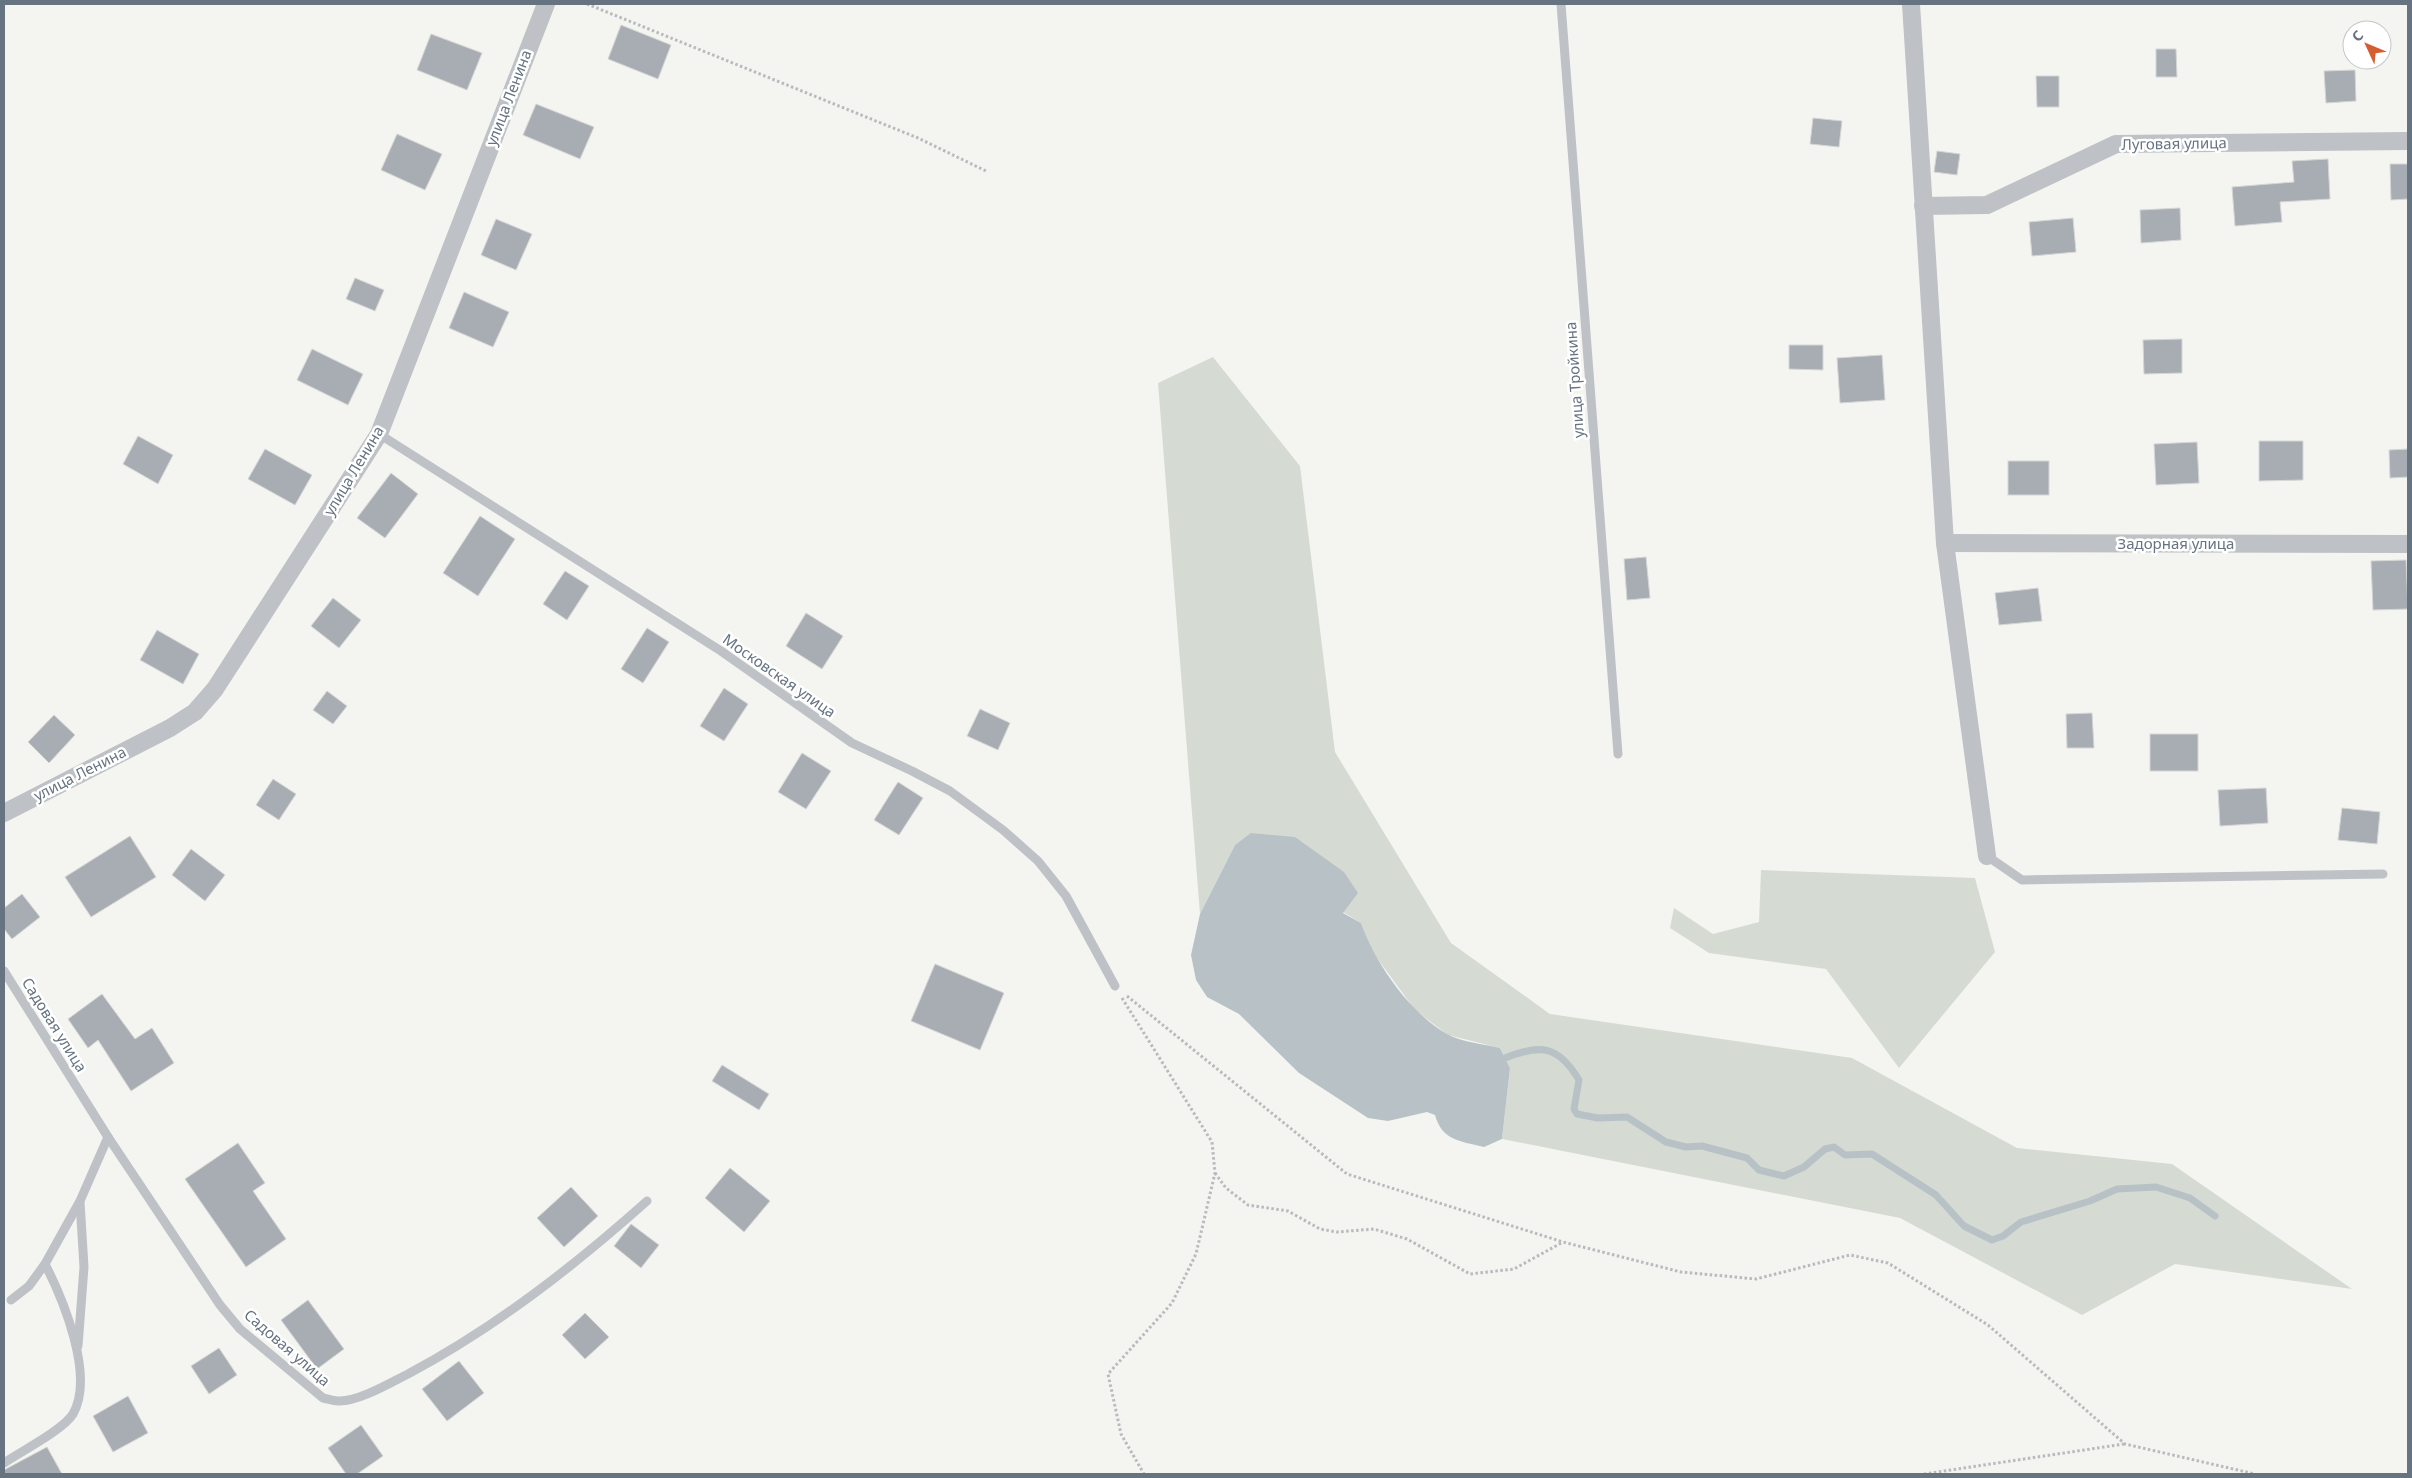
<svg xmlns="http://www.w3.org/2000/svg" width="2412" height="1478" viewBox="0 0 2412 1478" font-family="'Noto Sans',sans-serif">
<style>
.green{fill:#d5dbd3}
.water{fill:#b8c2c6}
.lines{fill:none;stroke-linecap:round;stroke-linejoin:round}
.stream{stroke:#b8c2c6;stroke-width:7}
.building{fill:#a7adb3;stroke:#d6d6d4}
.path{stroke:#b8babd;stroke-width:3;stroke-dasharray:2.5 2.5;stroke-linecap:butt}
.service{stroke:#bec1c5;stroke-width:9}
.minor{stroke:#bec1c5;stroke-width:18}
.labels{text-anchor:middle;stroke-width:5;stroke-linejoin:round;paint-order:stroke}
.street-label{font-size:15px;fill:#667380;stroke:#fff}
</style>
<rect width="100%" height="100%" fill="#f4f5f1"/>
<g class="green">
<path d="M1213 357 1300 466 1335 752 1451 943 1550 1014 1852 1058 2017 1148 2172 1164 2352 1289 2175 1264 2082 1315 1900 1218 1502 1139 1510 1068 1500 1048 1448 1035 1415 1010 1369 947 1361 923 1235 845 1200 914 1158 383Z"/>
<path d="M1761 870 1975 878 1995 952 1899 1068 1826 969 1709 953 1670 928 1674 908 1713 934 1759 922Z"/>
</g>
<path class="water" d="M1251 833 1295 837 1344 872 1358 893 1343 913 1361 923C1375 963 1410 1013 1447 1034 1461 1042 1484 1044 1500 1048L1510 1068 1502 1139 1484 1147C1461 1141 1442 1141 1435 1115L1427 1112 1388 1121 1368 1118 1299 1073 1239 1014 1207 997 1196 980 1191 955 1200 914 1235 845Z"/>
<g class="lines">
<path class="stream" d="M1505 1058C1541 1044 1558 1045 1579 1080L1574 1109 1577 1114 1598 1118 1627 1117 1666 1142 1686 1147 1702 1146 1747 1158 1759 1170 1784 1176 1804 1167 1825 1149 1834 1147 1845 1155 1872 1154 1936 1195 1964 1226 1992 1240 2003 1236 2021 1222 2090 1201 2117 1189 2156 1187 2190 1198 2215 1216"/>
</g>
<g class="building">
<path d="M621 25 671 45 658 79 608 59Z"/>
<path d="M431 34 482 53 467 90 417 70Z"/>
<path d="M2156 49H2176L2177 77H2156Z"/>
<path d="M2355 70 2356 101 2326 103 2324 71Z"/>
<path d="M2036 76H2059V107H2037Z"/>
<path d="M536 104 594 127 580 159 523 135Z"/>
<path d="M1813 118 1842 121 1839 147 1810 144Z"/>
<path d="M397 134 442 154 425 190 381 170Z"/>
<path d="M1937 151 1960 154 1957 175 1934 172Z"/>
<path d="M2328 159 2330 199 2280 202 2282 222 2235 226 2232 187 2294 182 2292 161Z"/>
<path d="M2390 164H2408V199L2391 200Z"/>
<path d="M2180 208 2181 240 2141 243 2140 210Z"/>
<path d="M2073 218 2076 252 2032 256 2029 222Z"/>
<path d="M496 219 532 234 516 270 481 255Z"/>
<path d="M355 278 384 290 375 311 346 299Z"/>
<path d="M464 292 509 312 493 347 449 328Z"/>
<path d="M2182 339V373L2144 374 2143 340Z"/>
<path d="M1789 345H1823V370L1789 369Z"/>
<path d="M312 349 363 374 348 405 297 380Z"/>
<path d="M1882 355 1885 400 1840 403 1837 358Z"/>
<path d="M138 436 173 455 158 484 123 464Z"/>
<path d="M2259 441H2303V480L2259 481Z"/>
<path d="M2197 442 2199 483 2156 485 2154 444Z"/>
<path d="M265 449 312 475 295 505 248 479Z"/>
<path d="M2408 449V477L2390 478 2389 450Z"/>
<rect x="2008" y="461" width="41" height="34"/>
<path d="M391 473 418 494 385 538 357 518Z"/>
<path d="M480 516 515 539 478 596 443 573Z"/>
<path d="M1646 557 1650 598 1627 600 1624 559Z"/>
<path d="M2406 560 2408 609 2373 610 2371 561Z"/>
<path d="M565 571 589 586 567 620 543 604Z"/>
<path d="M2038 588 2042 621 1999 625 1995 593Z"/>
<path d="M333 598 361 620 339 648 311 626Z"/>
<path d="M806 613 843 636 822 669 786 646Z"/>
<path d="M647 628 669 642 643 683 621 669Z"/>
<path d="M157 630 199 654 183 684 140 660Z"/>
<path d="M724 688 748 704 724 741 700 726Z"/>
<path d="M327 691 347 706 333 724 313 710Z"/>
<path d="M980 709 1010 723 998 750 967 736Z"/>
<path d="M2092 713 2094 748H2067L2066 714Z"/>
<path d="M54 715 75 735 49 763 28 742Z"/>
<rect x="2150" y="734" width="48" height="37"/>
<path d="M802 753 831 771 806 809 778 792Z"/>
<path d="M273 779 296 794 279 820 256 805Z"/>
<path d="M898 782 923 798 899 835 874 820Z"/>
<path d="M2266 788 2268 823 2220 826 2218 790Z"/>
<path d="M2342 808 2380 812 2377 844 2338 840Z"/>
<path d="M130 836 156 877 91 917 65 877Z"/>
<path d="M191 849 225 875 205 901 172 875Z"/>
<path d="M22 894 40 917 12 939 4 929V908Z"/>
<path d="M935 964 1004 993 980 1050 911 1021Z"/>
<path d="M102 994 135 1039 152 1028 174 1063 131 1091 98 1040 88 1048 68 1019Z"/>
<path d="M722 1065 769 1094 759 1110 712 1081Z"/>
<path d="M238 1143 265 1183 253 1191 286 1239 246 1267 185 1179Z"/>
<path d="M730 1168 770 1201 744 1232 705 1198Z"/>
<path d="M571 1187 598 1216 564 1247 537 1218Z"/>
<path d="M631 1224 659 1245 641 1268 614 1246Z"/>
<path d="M308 1300 344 1349 317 1369 281 1320Z"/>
<path d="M585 1313 609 1337 585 1359 562 1335Z"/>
<path d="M219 1348 237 1375 209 1394 191 1366Z"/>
<path d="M459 1361 484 1393 447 1421 422 1389Z"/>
<path d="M128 1396 148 1433 113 1452 93 1416Z"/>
<path d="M361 1425 383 1456 357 1474H346L328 1448Z"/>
<path d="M47 1447 62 1474H4V1470Z"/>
</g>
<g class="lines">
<g class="path">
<path d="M587 4 918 138 988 172"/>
<path d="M1127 996 1347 1174 1563 1242 1681 1272 1756 1279 1850 1255 1888 1263 1988 1325 2125 1444 2255 1474"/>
<path d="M1122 998 1212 1142 1215 1173 1196 1254 1172 1303 1108 1374 1121 1434 1144 1474"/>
<path d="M1215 1173 1226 1188 1248 1205 1288 1211 1320 1229 1337 1232 1374 1229 1407 1239 1470 1274 1514 1269 1563 1242"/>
<path d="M1924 1474 2124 1444"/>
</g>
<g class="service">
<path d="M1561 4 1618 754"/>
<path d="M379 434 721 651 852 743 912 771 950 791 1003 830 1038 861 1066 896 1115 986"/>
<path d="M1987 856 2022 880 2383 874"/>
<path d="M4 971 108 1137 220 1305 240 1329 323 1398C328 1399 333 1401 338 1401 358 1402 390 1383 408 1374 496 1327 573 1267 647 1201"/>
<path d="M11 1300 29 1286 45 1264 80 1201 108 1137"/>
<path d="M78 1346 84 1267 80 1202"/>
<path d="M4 1463C20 1452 63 1430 73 1414 95 1376 63 1299 45 1264"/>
</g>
<g class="minor">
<path d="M1911 4 1945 543 1987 856"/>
<path d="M1923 206 1987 205 2116 144 2408 141"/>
<path d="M1945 543 2408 544"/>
<path d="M4 813 170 728 195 712 215 689 379 434 546 4"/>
</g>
</g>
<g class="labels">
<g class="street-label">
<text transform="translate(509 98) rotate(-69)" y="5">улица Ленина</text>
<text transform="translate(2174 144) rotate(-1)" y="5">Луговая улица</text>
<text transform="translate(1575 380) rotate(-94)" y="5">улица Тройкина</text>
<text transform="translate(354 471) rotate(-59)" y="5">улица Ленина</text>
<text x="2176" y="549">Задорная улица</text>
<text transform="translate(779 676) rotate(35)" y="5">Московская улица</text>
<text transform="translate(80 774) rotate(-27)" y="5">улица Ленина</text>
<text transform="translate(54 1025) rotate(58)" y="5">Садовая улица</text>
<text transform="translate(287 1348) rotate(41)" y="5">Садовая улица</text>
</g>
</g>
<rect width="2412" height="1478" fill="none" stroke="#667380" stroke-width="10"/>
<g transform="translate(2367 45) rotate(314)"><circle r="24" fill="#ffffff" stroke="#c2c7cc"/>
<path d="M0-4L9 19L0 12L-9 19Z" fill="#d45d31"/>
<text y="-8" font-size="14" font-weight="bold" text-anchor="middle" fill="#667380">С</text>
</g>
</svg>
